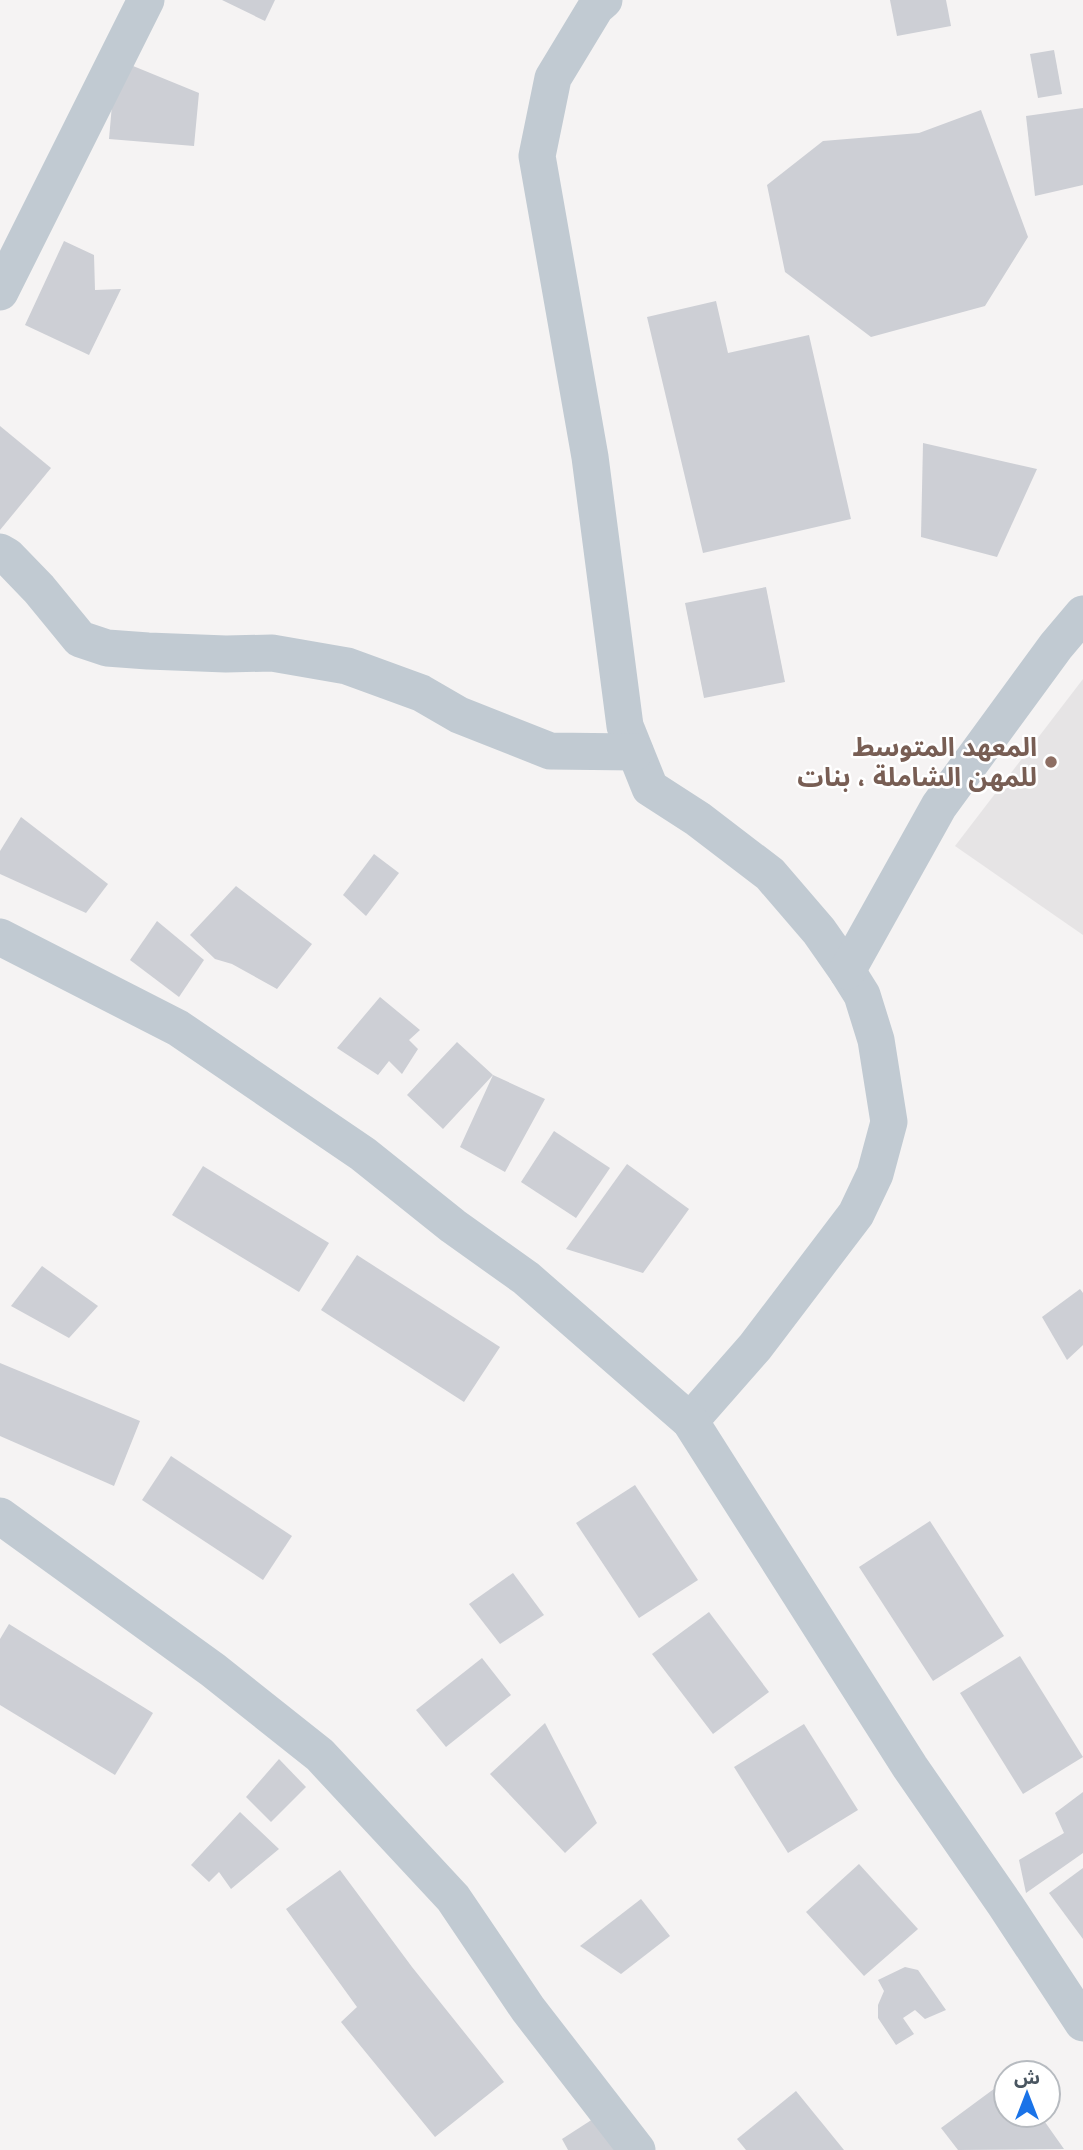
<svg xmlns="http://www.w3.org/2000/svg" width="1083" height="2150" viewBox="0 0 1083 2150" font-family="Mulish,'Noto Sans Arabic',sans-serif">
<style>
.education{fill:#e6e4e5}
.building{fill:#cdcfd5}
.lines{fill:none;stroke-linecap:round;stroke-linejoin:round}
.minor{stroke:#c1cad2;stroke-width:37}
.education-dot{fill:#8d6e63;stroke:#fff;stroke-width:2.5}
.labels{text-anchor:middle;stroke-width:5;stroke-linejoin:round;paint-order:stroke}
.education-label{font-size:26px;font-weight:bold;fill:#785e54;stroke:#fff;text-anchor:end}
</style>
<rect width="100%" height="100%" fill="#f5f3f3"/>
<path class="education" d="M1083 679V935L955 846Z"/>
<g class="building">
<path d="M222 0H275L265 21Z"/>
<path d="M890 0H946L951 26 897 36Z"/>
<path d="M1054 50 1062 94 1038 98 1030 54Z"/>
<path d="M116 59 199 93 194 146 109 139Z"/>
<path d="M1083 108V185L1035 196 1026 116Z"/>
<path d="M981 110 1028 237 985 306 871 337 785 272 767 185 823 141 919 133Z"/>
<path d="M64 241 94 255 95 290 121 289 89 355 25 325Z"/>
<path d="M716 301 728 353 809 335 851 519 703 553 647 317Z"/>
<path d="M0 426 51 468 0 530Z"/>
<path d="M923 443 1037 469 997 557 921 537Z"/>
<path d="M766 587 785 682 704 698 685 603Z"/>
<path d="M21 817 108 884 86 913 0 874V851Z"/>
<path d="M374 854 399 873 366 916 343 895Z"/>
<path d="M236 886 312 944 277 989 232 964 215 959 190 935Z"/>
<path d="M157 921 204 960 179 997 130 960Z"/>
<path d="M380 997 420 1030 409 1040 418 1049 402 1074 389 1061 378 1075 337 1048Z"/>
<path d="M457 1042 493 1075 545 1099 505 1172 460 1147 493 1075 443 1129 407 1095Z"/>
<path d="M554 1131 610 1168 576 1218 521 1182Z"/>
<path d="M627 1164 689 1209 643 1273 566 1249Z"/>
<path d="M203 1166 329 1243 299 1292 172 1215Z"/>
<path d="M357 1255 500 1347 464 1402 321 1310Z"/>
<path d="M42 1266 98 1306 69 1338 11 1306Z"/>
<path d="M1080 1289 1083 1293V1345L1067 1360 1042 1317Z"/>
<path d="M0 1363 140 1421 114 1486 0 1436Z"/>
<path d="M171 1456 292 1536 263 1580 142 1500Z"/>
<path d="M635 1485 698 1580 639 1618 576 1523Z"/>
<path d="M930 1521 1004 1636 933 1681 859 1567Z"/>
<path d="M513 1573 544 1615 500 1644 469 1604Z"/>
<path d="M709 1612 769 1692 713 1734 652 1654Z"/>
<path d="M9 1624 153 1713 115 1775 0 1705V1639Z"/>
<path d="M1020 1656 1083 1757 1023 1794 960 1693Z"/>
<path d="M482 1658 511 1695 446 1747 416 1710Z"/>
<path d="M545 1723 597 1823 565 1853 490 1774Z"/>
<path d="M804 1724 858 1810 788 1853 734 1767Z"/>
<path d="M279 1759 306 1787 271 1822 246 1797Z"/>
<path d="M1083 1792V1853L1026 1893 1019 1860 1064 1833 1055 1813Z"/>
<path d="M240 1812 279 1849 231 1889 219 1872 209 1882 191 1865Z"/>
<path d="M859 1864 918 1929 864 1976 806 1912Z"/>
<path d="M1083 1868V1939L1049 1893Z"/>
<path d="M340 1870 412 1967 504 2082 435 2137 341 2022 357 2007 286 1909Z"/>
<path d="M641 1899 670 1936 621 1974 580 1946Z"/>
<path d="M905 1967 918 1970 946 2010 925 2019 915 2010 903 2018 914 2034 896 2045 878 2018V2005L884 1991 878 1980Z"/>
<path d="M1006 2080V2115H1040L1064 2149 958 2150 941 2128Z"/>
<path d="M796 2091 844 2150H746L737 2139Z"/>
<path d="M593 2119 618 2150H568L562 2139Z"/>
</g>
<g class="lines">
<g class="minor">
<path d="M604 0 596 7 553 78 537 156 590 457 625 726 650 788 698 819 770 874 819 931 847 971 862 995 876 1040 889 1122 875 1174 856 1214 755 1347 690 1421"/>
<path d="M0 292 146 0"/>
<path d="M0 552 7 556 39 589 80 639 107 648 148 651 226 654 272 653 347 666 421 693 459 715 550 751 635 752"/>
<path d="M0 937 178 1028 363 1154 453 1226 526 1278 690 1421 910 1767 1006 1906 1083 2023"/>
<path d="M847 971 939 806 1056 646 1083 614"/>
<path d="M0 1516 213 1670 320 1755 453 1898 528 2009 637 2150"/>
</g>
</g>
<circle class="education-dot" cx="1051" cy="762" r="7"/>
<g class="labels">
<g class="education-label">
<text x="1037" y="756">المعهد المتوسط<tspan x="1037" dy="30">للمهن الشاملة ، بنات</tspan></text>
</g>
</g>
<g transform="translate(1027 2094)"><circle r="33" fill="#ffffff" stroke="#b7bbc0" stroke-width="2"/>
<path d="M0-5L12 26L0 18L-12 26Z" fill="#1a73e8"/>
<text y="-10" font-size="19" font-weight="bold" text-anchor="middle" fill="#4a5661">ش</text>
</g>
</svg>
